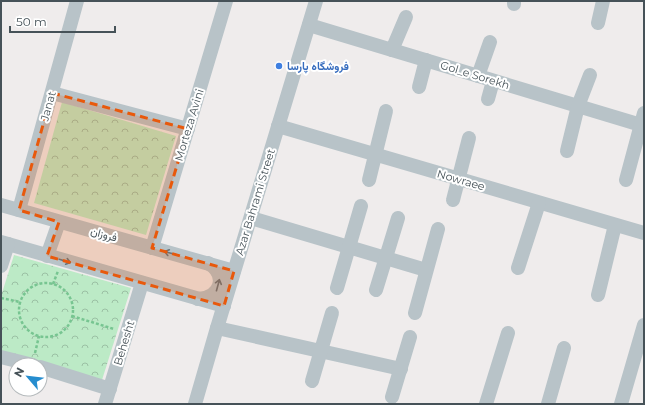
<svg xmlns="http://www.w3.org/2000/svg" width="645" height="405" viewBox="0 0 645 405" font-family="Montserrat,Vazirmatn,sans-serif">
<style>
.park{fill:url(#park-crowns)}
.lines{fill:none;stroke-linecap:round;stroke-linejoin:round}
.path{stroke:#77c591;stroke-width:2.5;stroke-dasharray:3 2;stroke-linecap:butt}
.minor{stroke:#b8c3c8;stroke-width:14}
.oneway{stroke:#68747a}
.marked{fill:#e8590c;fill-opacity:0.2;stroke:#e8590c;stroke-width:3;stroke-dasharray:8 5;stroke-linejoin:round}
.shop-dot{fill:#3f7fe0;stroke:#fff;stroke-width:1.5}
.labels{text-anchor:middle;stroke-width:4;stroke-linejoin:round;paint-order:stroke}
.shop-label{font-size:11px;font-weight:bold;fill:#366cbe;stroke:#fff;text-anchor:start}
.street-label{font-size:11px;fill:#465258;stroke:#fff}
</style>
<defs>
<pattern id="park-crowns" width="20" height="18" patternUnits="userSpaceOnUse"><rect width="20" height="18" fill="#bceac6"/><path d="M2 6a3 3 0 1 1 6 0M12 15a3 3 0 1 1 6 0" fill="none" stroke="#9bc0a4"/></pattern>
</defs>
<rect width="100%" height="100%" fill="#efecec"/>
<g class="park">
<path d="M62 102 176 136 146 235 34 203Z"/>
<path d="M14 255 131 288 102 380 1 351V296Z"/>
</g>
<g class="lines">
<g class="path">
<circle cx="46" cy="310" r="27"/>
<path d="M53 284 58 271"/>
<path d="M1 298 20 302"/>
<path d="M72 316 114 329"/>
<path d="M35 353 39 336"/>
</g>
<g class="minor">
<path d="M514 4V1"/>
<path d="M598 23 603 1"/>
<path d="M309 25 641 125"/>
<path d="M392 50 406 17"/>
<path d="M478 76 490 42"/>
<path d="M419 87 426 60"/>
<path d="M52 93 188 129"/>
<path d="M488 99 493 81"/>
<path d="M278 126 644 233"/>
<path d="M567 151 578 106 590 75"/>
<path d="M369 180 386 111"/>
<path d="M626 180 644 113"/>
<path d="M453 200 469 138"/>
<path d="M1 205 234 271"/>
<path d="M19 210 77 1"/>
<path d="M251 218 426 270"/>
<path d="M1 242 224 306"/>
<path d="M152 248 226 1"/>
<path d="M47 256 59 222"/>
<path d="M1 266 8 244"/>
<path d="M518 268 539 203"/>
<path d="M337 288 361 206"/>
<path d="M376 290 398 218"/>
<path d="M598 295 615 225"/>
<path d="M198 299C221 298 228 275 208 263"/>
<path d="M415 313 438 229"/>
<path d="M217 328 401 369"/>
<path d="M1 357 33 365"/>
<path d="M40 367 110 389"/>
<path d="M312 381 332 313"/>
<path d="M392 397 410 337"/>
<path d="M105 404 142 283"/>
<path d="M195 404 217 328 316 1"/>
<path d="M486 404 508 333"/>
<path d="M548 404 564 348"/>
<path d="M621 404 644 325"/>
</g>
</g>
<defs><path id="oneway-shaft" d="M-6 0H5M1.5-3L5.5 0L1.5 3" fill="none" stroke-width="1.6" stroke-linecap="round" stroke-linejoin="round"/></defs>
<g class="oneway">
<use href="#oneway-shaft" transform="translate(170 253) rotate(-165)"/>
<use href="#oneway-shaft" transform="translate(65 261) rotate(16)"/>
<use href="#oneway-shaft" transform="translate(218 285) rotate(-75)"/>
</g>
<path class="marked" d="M52 93 188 129 152 248 234 271 224 306 47 256 59 222 19 210Z"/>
<circle class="shop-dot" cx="279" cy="66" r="4"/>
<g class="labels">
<g class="shop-label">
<text x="287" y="70">فروشگاه پارسا</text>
</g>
<g class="street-label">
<text transform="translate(475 75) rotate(17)" y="4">Gol_e Sorekh</text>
<text transform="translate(48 106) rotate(-75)" y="4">Janat</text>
<text transform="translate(189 125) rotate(-73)" y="4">Morteza Avini</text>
<text transform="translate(461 180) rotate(16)" y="4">Nowraee</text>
<text transform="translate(255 202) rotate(-73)" y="4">Azar Bahrami Street</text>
<text transform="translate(104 234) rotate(16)" y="4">فروزان</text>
<text transform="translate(124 343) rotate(-73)" y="4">Behesht</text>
</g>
</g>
<rect width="645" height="405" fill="none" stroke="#465258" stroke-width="4"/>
<g transform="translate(28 377) rotate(298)"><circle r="19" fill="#ffffff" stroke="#b5babc"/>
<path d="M0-3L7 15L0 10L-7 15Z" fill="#268dcf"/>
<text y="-6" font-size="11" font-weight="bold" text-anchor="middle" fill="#465258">N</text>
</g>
<path d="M10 26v6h105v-6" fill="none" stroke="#465258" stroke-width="2"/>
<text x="16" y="26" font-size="12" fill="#465258" stroke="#ffffff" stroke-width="3" paint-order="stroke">50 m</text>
</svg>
